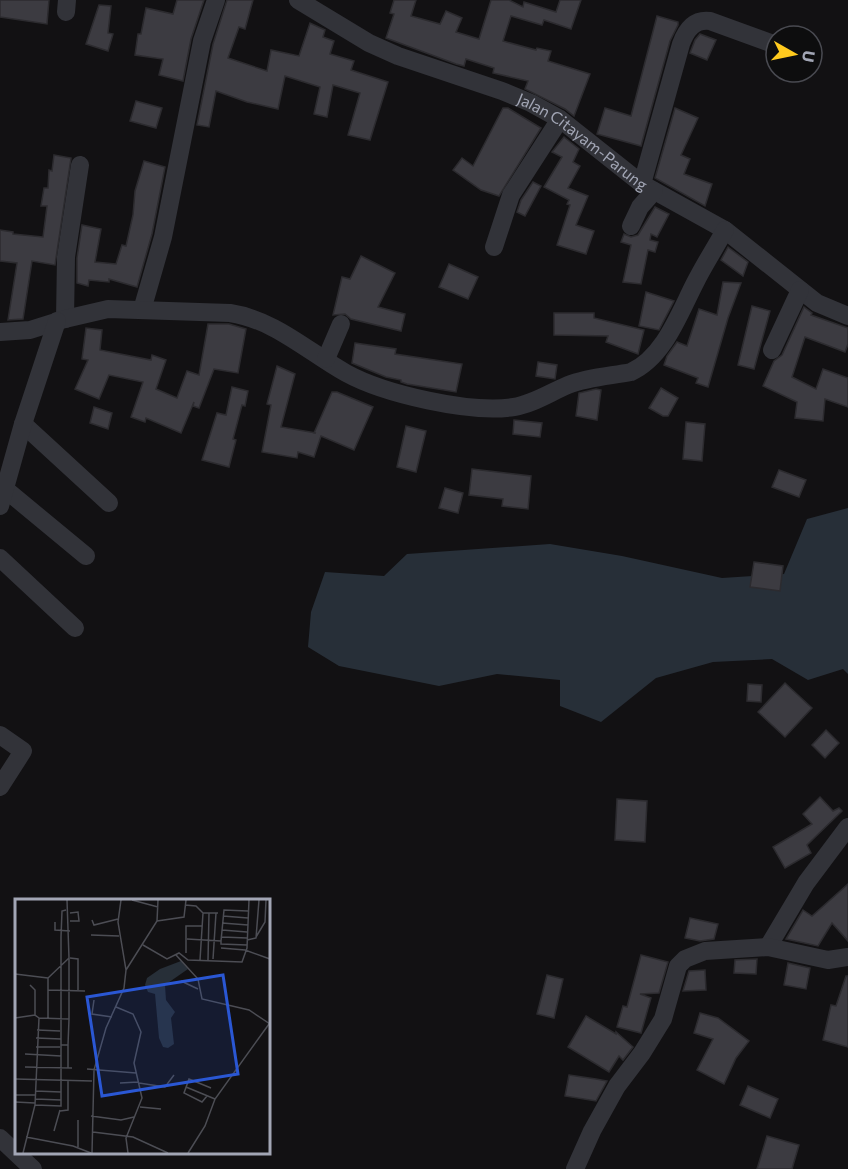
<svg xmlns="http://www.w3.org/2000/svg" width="848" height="1169" viewBox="0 0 848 1169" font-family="Commissioner,sans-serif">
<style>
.water{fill:#272f38}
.building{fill:#3c3b41;stroke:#2c2b2f;stroke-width:1.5}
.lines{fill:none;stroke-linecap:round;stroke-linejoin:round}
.minor{stroke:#323339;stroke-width:18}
.labels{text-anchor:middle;stroke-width:4.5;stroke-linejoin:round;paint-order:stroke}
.street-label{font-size:16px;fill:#a2a6b5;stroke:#0d0d0e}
.inset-road{fill:none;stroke:#4c4d54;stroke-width:1.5}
.view{fill:#2a57d4;fill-opacity:0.15;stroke:#2a57d4;stroke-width:3}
.inset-edge{fill:none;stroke:#a2a6b5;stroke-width:3}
</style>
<rect width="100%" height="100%" fill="#121113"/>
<path class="water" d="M848 508V674L843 669 808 680 772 659 713 662 656 678 601 722 560 706V680L497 674 439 686 339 666 308 647 311 612 325 572 384 576 407 554 550 544 622 556 722 578 784 574 807 519Z"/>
<g class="building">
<path d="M0 0H49L47 24 0 17Z"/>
<path d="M177 0H204L191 39 183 81 159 75 163 59 135 55 138 34H141L146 8 173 14Z"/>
<path d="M227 0H253L245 29 239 27 228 58 267 71 271 50 299 56 310 23 325 30 323 37 334 41 330 54 354 61 351 70 388 82 370 140 348 135 360 93 333 85 327 117 314 114 320 87 285 76 278 109 247 102 216 91 209 127 197 125 213 44Z"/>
<path d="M394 0H416L411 16 440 24 446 11 462 18 456 32 479 39 491 0H509L523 7 524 2 556 12 560 0H581L571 29 544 20 542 25 511 16 503 41 536 50 537 48 551 51 548 61 590 74 574 116 565 109 525 89 528 81 493 73 494 68 466 59 464 66 456 64 386 38 394 14 390 13Z"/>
<path d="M99 5 111 6 108 33 113 34 108 51 86 44Z"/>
<path d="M657 16 678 22V25L670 41 641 146 597 134 605 108 631 116Z"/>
<path d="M700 34 716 40 707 60 690 53 695 40Z"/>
<path d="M136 101 162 108 156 128 130 121Z"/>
<path d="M503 108H508L541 128 499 196 481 190 453 170 462 158 473 166Z"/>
<path d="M675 108 698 118 681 155 690 159 684 174 712 184 705 206 655 178Z"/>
<path d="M564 137 579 149 573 162 580 166 568 188 588 196 576 225 594 231 586 254 557 245 570 205 567 204 569 200 544 187 562 157 552 152Z"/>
<path d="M54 155 71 158 55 265 32 261 23 319 8 320 17 263 0 261V230L13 232V234L43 237 47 206H41L44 188H48L49 170 52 171Z"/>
<path d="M144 161 165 167 152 234 137 287 109 279V282L89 280 88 286 77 283V258L82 225 101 229 95 262 116 264 122 245 126 246 133 215 135 191Z"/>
<path d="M533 182 541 186 525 216 517 212 521 200Z"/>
<path d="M655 207 669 214 657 237 651 234 650 240 658 242 655 252 648 250 641 284 623 282 631 245 621 242 624 234 631 237 638 235Z"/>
<path d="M728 247 748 262 743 276 721 260Z"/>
<path d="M361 256 395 273 378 307 405 314 401 331 351 319 345 314 333 315 342 277 350 279Z"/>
<path d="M449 264 478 277 468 299 439 287Z"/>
<path d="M723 282 741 283 728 318 708 387 696 383 698 378 664 365 667 356 677 342 687 346 699 309 717 315Z"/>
<path d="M646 292 674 301 659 330 639 326Z"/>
<path d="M752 306 770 311 754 369 738 365Z"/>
<path d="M804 307 812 313 811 315 848 328V344L845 352 805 337 792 377 816 389 823 369 848 378V407L825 399 823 421 795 418 797 402 763 386 774 361 782 355Z"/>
<path d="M554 313H594V318L644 330 638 354 606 342 608 336 554 335Z"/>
<path d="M208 324H229L246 329 238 373 214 369 199 408 193 406 194 402 181 433 146 418 145 422 131 417 143 382 109 375 99 399 75 389 88 360 82 359 86 328 102 330 100 350 151 360 152 355 166 360 156 389 177 398 187 371 199 375Z"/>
<path d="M355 343 396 349 395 354 462 364 456 392 407 384 401 382V380L386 377 352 363Z"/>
<path d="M538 362 557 365 555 379 536 376Z"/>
<path d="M277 366 295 374 281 427 316 433H314L332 392H337L373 407 354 450 321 436 314 457 298 452 297 458 262 452 271 405 267 404Z"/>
<path d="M232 387 248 391 245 406 242 405 233 439 236 440 229 467 202 460 217 413 226 415Z"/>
<path d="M661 388 678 398 668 416H663L649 408Z"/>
<path d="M596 389 601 390 597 420 576 416 579 393Z"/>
<path d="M94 407 112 413 108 429 90 423Z"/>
<path d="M514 420 542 423 540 437 513 434Z"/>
<path d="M686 422 705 424 702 461 683 459Z"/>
<path d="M406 426 426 431 416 472 397 467Z"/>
<path d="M472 469 531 476 528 509 502 506 503 499 469 495Z"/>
<path d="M779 470 806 480 799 497 772 487Z"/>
<path d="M445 488 463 493 458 513 439 508Z"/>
<path d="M754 562 783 566 780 591 750 587Z"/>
<path d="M785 683 812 708 785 737 758 712Z"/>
<path d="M748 684 762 685 761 702 747 701Z"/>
<path d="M826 730 839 743 825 758 812 745Z"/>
<path d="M820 797 833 811 839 808 842 811 807 845 811 853 785 868 773 847 812 824 803 814Z"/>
<path d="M617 799 647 801 645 842 615 840Z"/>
<path d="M848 884V941L832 923 818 946 786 939 803 910 812 916Z"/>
<path d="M690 918 718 924 714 939 700 941 685 938Z"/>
<path d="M641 955 668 962 659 993 640 994 651 998 641 1033 617 1027 623 1006 627 1007Z"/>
<path d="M757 959 756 974 734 973 735 960Z"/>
<path d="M788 963 810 968 806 989 784 985Z"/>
<path d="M705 970 706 990 683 991 689 971Z"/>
<path d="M547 975 563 979 554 1018 537 1014Z"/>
<path d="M846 976H848V1047L823 1040 831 1005 836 1006Z"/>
<path d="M700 1013 718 1018 749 1041 736 1058 724 1084 697 1070 713 1039 694 1033Z"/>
<path d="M586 1016 616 1034V1032L633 1047 623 1060 619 1056 609 1072 568 1047Z"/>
<path d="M569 1075 596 1079 607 1081 596 1101 565 1096Z"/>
<path d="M748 1086 778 1099 770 1118 740 1105Z"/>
<path d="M767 1136 799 1145 792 1169H757Z"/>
</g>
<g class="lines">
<g class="minor">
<path id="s1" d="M298 0 369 43 398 56 502 91 531 103 560 119 642 184 725 230 817 303 848 316"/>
<path d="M66 12 67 0"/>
<path d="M812 58H813"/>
<path d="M642 184 681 44C686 30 694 19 710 21L776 45"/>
<path d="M631 226 640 207 654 191"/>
<path d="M494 247 511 195 560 119"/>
<path d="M142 310 163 237 202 41 216 0"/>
<path d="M65 319 66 257 80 165"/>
<path d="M0 332 30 330 65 319 108 309 230 313C275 320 307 351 346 373 384 394 471 414 514 407 533 404 551 392 568 385 588 377 610 376 631 372 664 357 679 314 695 283 704 265 715 248 725 230"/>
<path d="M772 350 800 290"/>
<path d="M326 359 341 324"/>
<path d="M23 424 109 503"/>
<path d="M5 489 86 556"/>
<path d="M0 506 23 424 57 321"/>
<path d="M0 558 75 628"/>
<path d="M0 735 23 751 0 787"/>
<path d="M768 947 806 883 848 827"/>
<path d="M0 1138 33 1169"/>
<path d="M575 1169 592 1131 617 1086 642 1053 663 1019 678 966 685 959 705 951 768 947 828 960 848 957"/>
</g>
</g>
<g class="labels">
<g class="street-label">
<text dy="6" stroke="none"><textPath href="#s1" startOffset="320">Jalan Citayam-Parung</textPath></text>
</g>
</g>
<g transform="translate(15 899)">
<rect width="255" height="255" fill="#121113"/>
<path d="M166 62 173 70 150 86 151 101 160 113 156 119 159 145 153 149 148 148 144 139 140 95 133 93 130 86 132 79 145 70Z" fill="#272f38"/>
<path class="inset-road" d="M117 1 143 8M170 6 181 7 188 14H203M55 14 63 13 64 22H55M208 17 233 19M77 21 79 26 103 20M142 22 169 18 171 1M40 23V31L55 32M207 24 233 26M207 31 232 33M76 36 104 37M207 38 232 39M241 38 250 23 251 1M172 40 206 42M232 41 241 39 244 1M128 46 152 60 164 54 173 61 227 63 232 49 234 1M232 46 206 45V42L209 11 233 12M206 49 230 51 255 60M171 54V27H187M161 56 183 80 187 100 234 111 255 125M55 59 63 60V91M198 60 201 14M185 61 188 14M193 61 194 14M111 71 142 22 143 1M0 75 33 79M166 82 183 90M33 91 70 92M79 101 77 115 97 118M101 108 118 115 126 133 119 164 127 199 111 239 113 254M0 119 20 116M24 119 54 120V59M33 119V79L54 59 52 1M22 131 45 132M21 139 46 140M46 146H53L54 120M53 146V169M21 148H45M10 155 46 157M10 168 57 169M72 170 121 174M0 180 77 182M105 184 123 183M124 184 150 188 159 176M171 188 200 200M20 192 46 193M0 196H20M192 197 187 203 169 194 174 180 196 189M20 200 46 201M0 203 20 204M20 206 46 207V38L47 12 51 11M125 208 146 210M45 212 53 211V182M76 217 106 221 119 218M39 232 45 211M78 233 118 238 153 254M11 238 58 247 76 254M63 248V221M8 254 20 206 24 119 20 116V91L15 86M77 254 79 171 91 129 109 89 111 71 103 23 106 1M173 254 190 227 200 200 254 125"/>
<path class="view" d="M208 76 223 175 87 197 72 98Z"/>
<rect width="255" height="255" class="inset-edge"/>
</g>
<g transform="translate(794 54) rotate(99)"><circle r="28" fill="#0d0d0e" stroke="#494a51" stroke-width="1.5"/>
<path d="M0-4.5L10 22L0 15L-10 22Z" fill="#ffca1e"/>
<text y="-9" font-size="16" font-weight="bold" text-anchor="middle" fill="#a2a6b5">U</text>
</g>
</svg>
